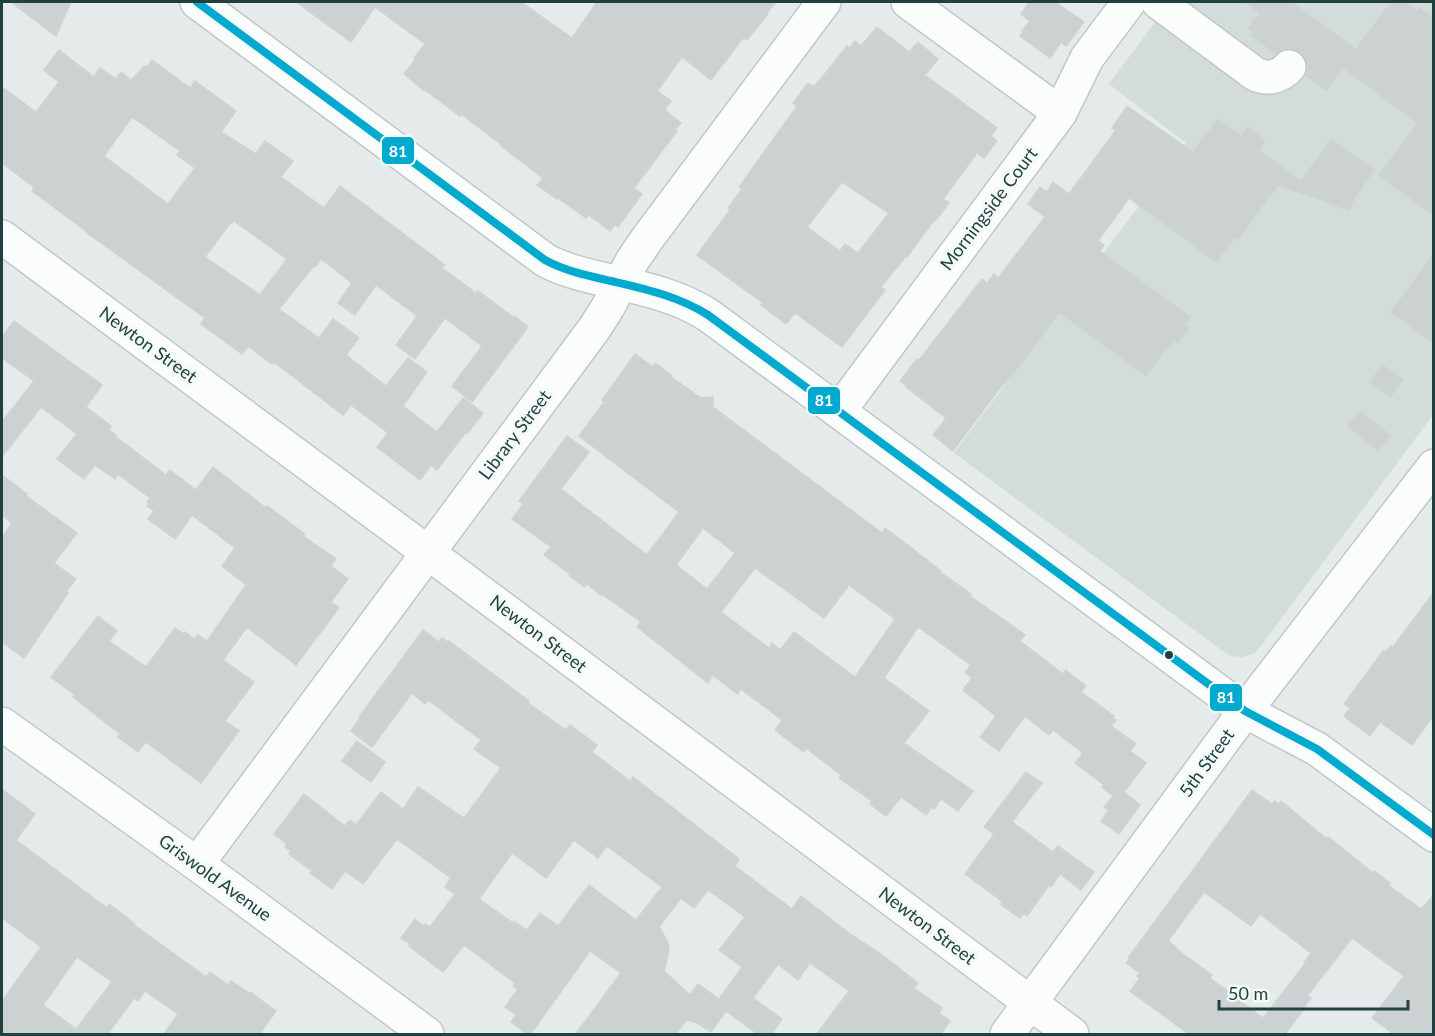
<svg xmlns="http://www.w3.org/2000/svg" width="1435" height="1036" viewBox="0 0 1435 1036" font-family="Lato,sans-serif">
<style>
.built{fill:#d2dddb}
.building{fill:#ccd2d1;stroke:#ced4d3;stroke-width:1.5;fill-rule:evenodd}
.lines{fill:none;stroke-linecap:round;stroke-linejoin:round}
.minor-casing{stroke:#c2c8c7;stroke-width:36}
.minor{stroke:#fbfcfc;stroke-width:33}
.bus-1-casing{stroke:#f3faf8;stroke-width:12}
.bus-1{stroke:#00a9ce;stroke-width:8}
.bus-dot{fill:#20413f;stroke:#f3faf8;stroke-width:2}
.labels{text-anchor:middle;stroke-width:6;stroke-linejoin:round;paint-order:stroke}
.street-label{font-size:18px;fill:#20413f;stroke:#f3faf8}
.line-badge{stroke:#f3faf8;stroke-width:2}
.badge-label{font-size:16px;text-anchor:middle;font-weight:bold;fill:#fff}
</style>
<rect width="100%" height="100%" fill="#e5ebea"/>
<path class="built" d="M1170 2H1433V415L1257 651 1253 654 1242 657 1232 656 1227 654 954 453 1186 143 1109 84Z"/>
<g class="building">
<path d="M11 2H71L56 36Z"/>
<path d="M296 2H521L572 38 597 2H776L767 13 768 14 747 40 743 38 711 80 682 57 657 91 671 101 665 110 681 123 675 130 677 131 634 188 642 194 618 227 615 225 610 231 589 215 586 218 558 198 557 199 537 185 543 178 501 146 502 145 461 114 460 116 425 90 424 91 404 74 415 60 414 58 425 44 375 7 351 42Z"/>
<path d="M1029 2H1055L1084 22 1066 46 1061 42 1050 58 1020 36 1024 31H1022L1030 21 1021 14Z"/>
<path d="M1244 2H1291L1356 49 1391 2H1404L1417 11 1419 8 1434 18V216L1379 175 1418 123 1343 68 1326 91 1305 75 1307 72V63L1302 54 1295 49H1285L1276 54 1250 35 1253 32 1248 28 1260 13Z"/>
<path d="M877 27 909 52 918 42 938 59 925 75 997 128 991 136 997 141 984 158 977 153 943 199 949 203 936 220 935 219 907 257 906 256 881 287 885 290 842 347 795 313 786 324 761 305 763 303 697 255 730 210 728 208 742 189 739 187 797 106 793 103 808 83 814 87 819 80H820L847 46 850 48 855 41 861 46ZM842 182 889 213 858 253 845 244 840 251 807 227Z"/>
<path d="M59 50 94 77 100 68 116 79 121 72 131 80 145 66 147 67 152 60 190 88 195 81 236 111 221 132 256 154 265 141 293 161 281 177 324 208 340 186 445 265 442 268 476 293 478 291 513 317 514 316 528 327 472 402 452 386 482 346 445 318 415 359 396 345 417 316 376 285 355 315 338 303 352 283 321 259 315 267 314 266 279 309 319 338 333 319 359 338 346 355 386 386 408 358 427 372 403 406 437 432 463 398 483 413 468 433 466 432 437 470 431 465 420 480 377 447 388 433 351 405 343 415 274 362 272 364 248 346 242 354 201 324 205 318 86 232V231L32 191 34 187 2 163V87L36 112 59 82 44 70ZM132 117 180 151 177 155 195 168 168 204 104 156ZM234 221 287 259 260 295 205 257 231 222 232 223Z"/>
<path d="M1127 106 1193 152 1218 119 1241 136 1248 127 1265 141 1259 150 1301 181 1331 139 1374 170 1354 199 1349 210 1278 185 1238 239 1235 237 1216 262 1129 198 1098 241 1104 245 1100 251 1190 317 1185 324 1189 328 1178 343 1173 340 1146 376 1059 312 1026 358 997 392 953 451 933 435 946 418 906 387 907 386 900 381 917 359 919 360 982 279 987 283 994 274 998 278 1045 217 1028 204 1040 187 1047 192 1053 182 1069 194 1116 130 1112 128Z"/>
<path d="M1434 254V343L1391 312Z"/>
<path d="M14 321 102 385 86 407 111 426 109 430 116 435 115 436 166 475 170 470 196 490 213 467 266 508 267 506 305 534 303 536 336 559 331 566 348 579 331 602 339 608 296 665 247 627 223 660 254 682 225 721 239 731 201 783 146 742 138 752 118 737 120 734 73 697 75 695 51 677 98 616 117 631 109 641 146 667 175 628 184 634 185 632 194 639 198 635 207 641 246 585 222 566 235 548 192 515 175 539 148 519 154 511 147 506 149 503 147 502 150 498 118 474 115 479 95 465 84 479 57 459 77 434 41 407 2 457V422L34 381 2 358V337Z"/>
<path d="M635 354 653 367 655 363 671 375 670 376 701 398 713 397V407L882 533 885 528 900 539 941 571 940 572 971 594 970 596 1025 635 1020 641 1063 674 1066 670 1086 686 1081 692 1114 716 1112 718 1116 720 1111 726 1136 744 1130 751 1146 763 1124 792 1140 805 1119 834 1101 821 1109 810 1104 807 1113 796 1102 787 1104 785 1075 763 1083 753 1053 730 1049 735 1025 716 999 751 980 737 996 716 963 690 972 678 965 672 971 665 918 627 884 678 929 711 904 743 973 791 958 811 941 799 934 809 932 807 926 815 901 797 886 816 870 804 872 801 839 778 841 775 806 748 804 752 775 730 782 720 741 689 737 694 713 675 708 683 637 627 641 622 602 594 601 595 587 584 584 587 569 575 570 574 544 555 551 547 512 519 523 504 519 501 567 436 589 452 561 489 647 555 679 512 579 436 604 402 602 400ZM703 528 735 553 707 589 676 565ZM755 568 824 618 849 585 895 619 855 677 794 632 780 650 772 643 769 648 721 612Z"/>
<path d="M1382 365 1403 379 1390 397 1370 382Z"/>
<path d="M1360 411 1390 435 1378 450 1348 426Z"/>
<path d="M2 475 27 494 26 496 77 533 54 563 76 579 66 592 68 593 24 658 2 642V538L12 523 2 515Z"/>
<path d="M1434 592V715L1412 745 1380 722 1370 736 1344 716 1350 708 1344 704 1383 651 1386 652 1391 646 1393 647Z"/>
<path d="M423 630 439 642 442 638 448 642 449 641 529 701 528 703 566 730 570 725 597 745 592 752 630 781 633 777 739 859 735 866 792 909 801 896 850 934 881 954 918 983 914 988 942 1008 939 1013 950 1021 940 1035H816L849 991 810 963 798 980 778 964 753 998 782 1019 771 1035H759L726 1011 711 1032 694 1021 693 1022 687 1019 675 1035H575L621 973 590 951 530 1035H528L511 1022 516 1015 505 1007 518 989 513 986 515 983 464 945 443 972 409 946 410 944 401 938 415 919 423 926 425 924 430 927 455 894 445 887 451 878 397 839 363 884 345 871 332 889 310 873 312 871 289 854 291 851 285 847 287 844 274 834 304 794 345 826 350 820 356 825 381 792 403 809 418 787 464 818 501 768 474 749 481 740 428 700 425 704 412 693 372 747 351 731 360 718 359 717ZM574 840 598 858 607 846 662 887 636 920 589 885 558 926 540 913 527 930 514 921 513 923 479 899 512 853 546 878ZM708 890 745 917 719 950 742 967 719 999 698 984 690 995 664 971 669 951 668 942 659 927 681 898 694 908Z"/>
<path d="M357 741 385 762 371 782 342 761Z"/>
<path d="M1026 772 1042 783 1012 822 1053 852 1058 846 1094 872 1081 890 1060 874 1051 887 1049 885 1027 916 1024 914 1020 918 1000 904 1003 902 965 874 994 834 984 827Z"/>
<path d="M2 789 35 814 16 840 107 908 109 904 134 923 133 924 206 977 210 972 228 985 231 981 249 993 250 992 276 1011 259 1035H163L178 1014 145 991 138 1001 134 998 107 1035H2V1001L41 947 2 918ZM77 957 112 982 76 1029 43 1005Z"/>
<path d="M1252 790 1272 804 1275 801 1279 804 1281 801 1327 839 1328 837 1373 873 1374 871 1390 883 1388 885 1421 909 1434 895V1035H1395L1372 1018 1404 976 1352 938 1307 996 1311 998 1304 1007 1305 1008 1284 1035H1190L1130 991 1140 978 1137 976 1140 973 1126 963 1130 959 1128 958ZM1204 892 1251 926 1260 914 1311 953 1304 963 1305 964 1263 1018 1210 978 1212 975 1176 949 1177 948 1168 941Z"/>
</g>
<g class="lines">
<defs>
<g id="minor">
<path d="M197 2 545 260C565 271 589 276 611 281 645 289 678 296 708 315L1245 711 1317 749 1434 835"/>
<path d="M908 2 1060 113"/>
<path d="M1158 2 1255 74C1267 80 1280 77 1289 67"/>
<path d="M2 237 407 537 1072 1034"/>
<path d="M839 411 1060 113 1087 58 1129 2"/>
<path d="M2 724 197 864 427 1034"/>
<path d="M197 864 594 329 608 307 632 261 647 239 824 2"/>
<path d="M1007 1034 1245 711 1434 466"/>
</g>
</defs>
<use href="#minor" class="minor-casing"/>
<use href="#minor" class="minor"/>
<defs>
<path id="bus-1" d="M197 2 545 260C565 271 589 276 611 281 645 289 678 296 708 315L1245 711 1317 749 1434 835"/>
</defs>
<use href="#bus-1" class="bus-1-casing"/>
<use href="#bus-1" class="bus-1"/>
</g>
<circle class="bus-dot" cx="1169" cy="655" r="5"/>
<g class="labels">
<g class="street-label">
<text transform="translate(989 209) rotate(-53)" y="6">Morningside Court</text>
<text transform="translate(148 345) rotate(36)" y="6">Newton Street</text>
<text transform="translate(515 435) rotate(-53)" y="6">Library Street</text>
<text transform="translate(538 634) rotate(37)" y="6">Newton Street</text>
<text transform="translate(1207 763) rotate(-54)" y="6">5th Street</text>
<text transform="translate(215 878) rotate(36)" y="6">Griswold Avenue</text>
<text transform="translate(927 926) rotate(37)" y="6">Newton Street</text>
</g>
</g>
<g class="line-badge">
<rect x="381" y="136" width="34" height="29" rx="6" fill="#00a9ce"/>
<rect x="807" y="386" width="34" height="29" rx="6" fill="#00a9ce"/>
<rect x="1209" y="683" width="34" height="29" rx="6" fill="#00a9ce"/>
</g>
<g class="badge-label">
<text x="398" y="157">81</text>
<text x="824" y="406">81</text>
<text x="1226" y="703">81</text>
</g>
<rect width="1435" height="1036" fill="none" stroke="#20413f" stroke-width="6"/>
<path d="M1219 1000v9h189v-9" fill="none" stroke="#20413f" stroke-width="3"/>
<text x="1228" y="1000" font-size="18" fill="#20413f" stroke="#f3faf8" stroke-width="4.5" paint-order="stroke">50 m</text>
</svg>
